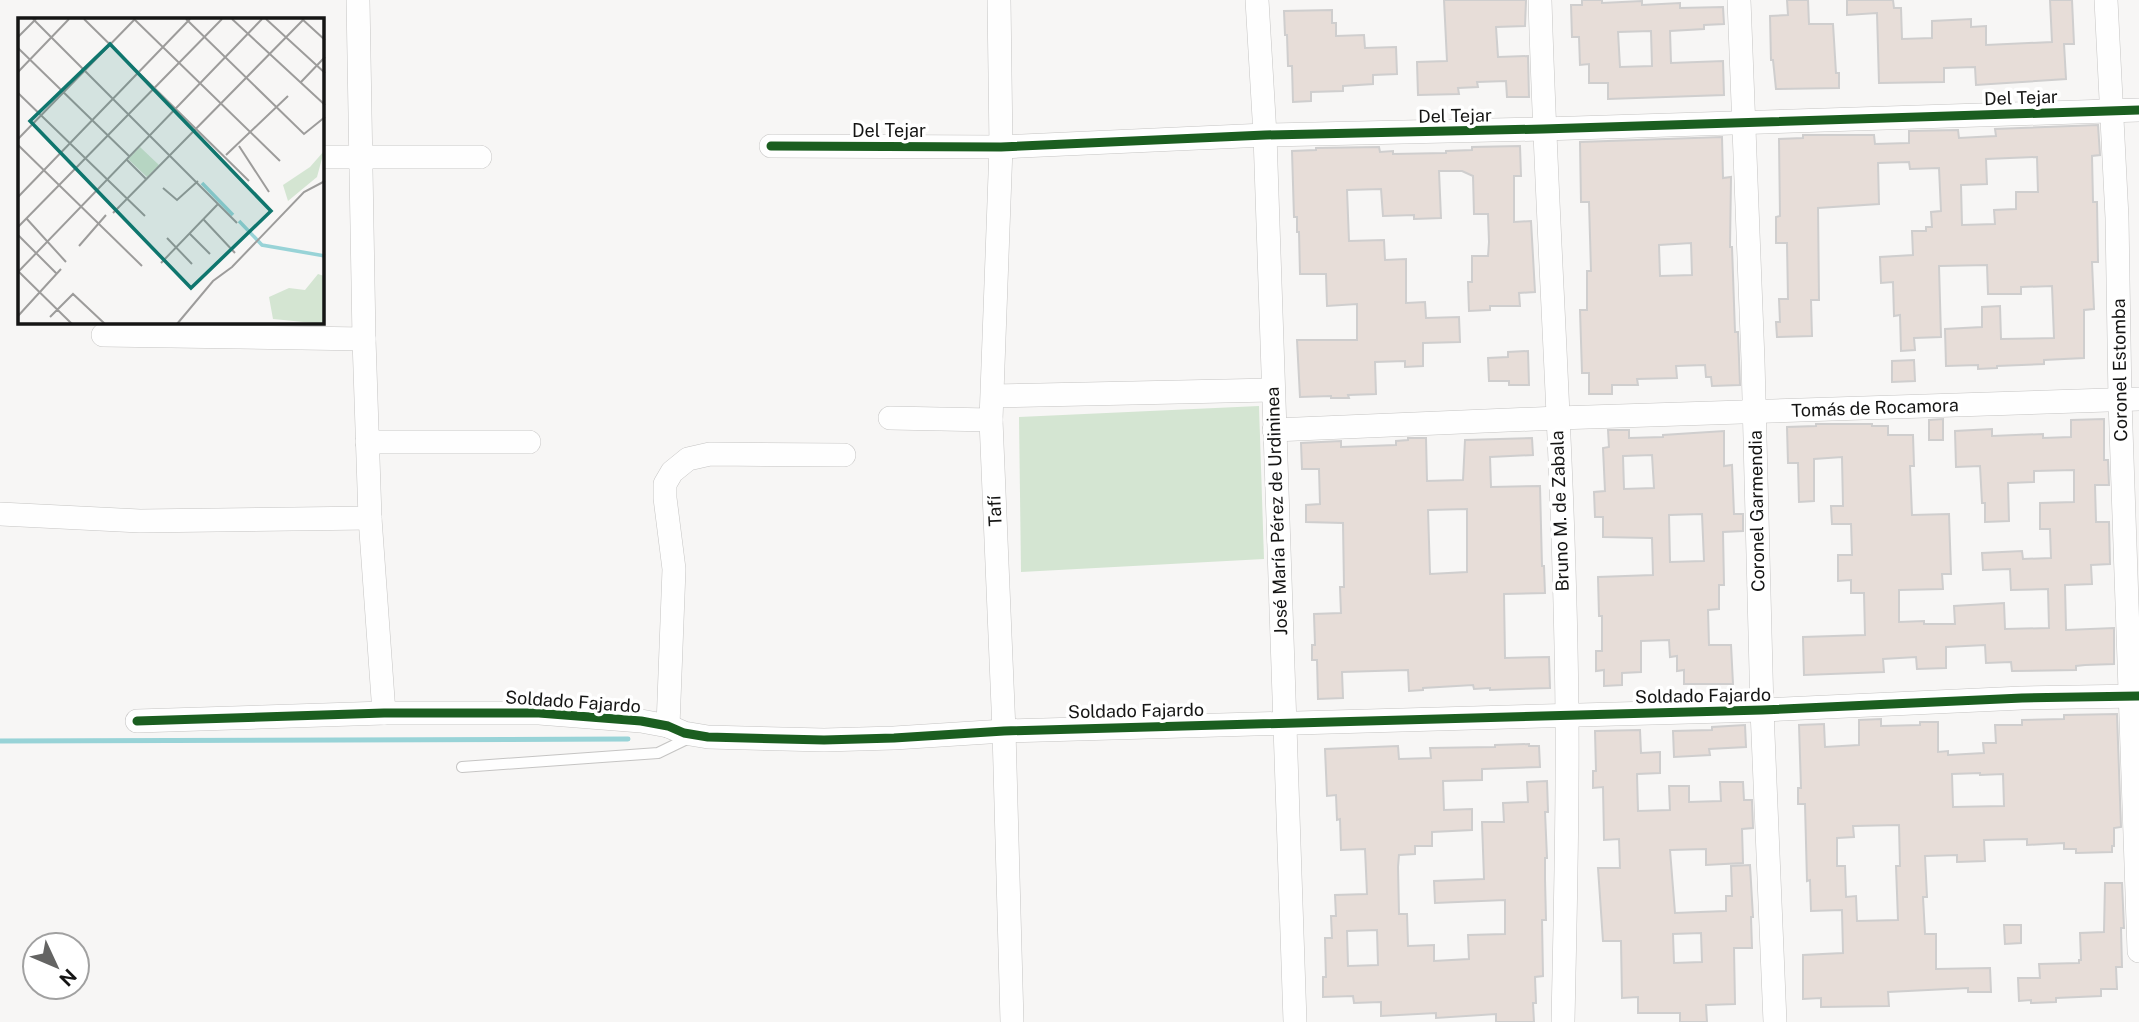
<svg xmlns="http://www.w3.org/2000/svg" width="2139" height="1022" viewBox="0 0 2139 1022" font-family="'Public Sans',sans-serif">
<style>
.green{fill:#d4e5d2}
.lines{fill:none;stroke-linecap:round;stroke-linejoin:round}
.stream{stroke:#98d3d7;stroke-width:5}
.building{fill:#e7ddd8;stroke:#cfcece;stroke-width:2;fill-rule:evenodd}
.lane-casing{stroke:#c5c4c3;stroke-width:12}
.street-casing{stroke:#c5c4c3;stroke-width:24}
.lane{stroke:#fefefe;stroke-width:10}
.street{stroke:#fefefe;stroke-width:23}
.cycleway-casing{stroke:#fff;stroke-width:13}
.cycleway{stroke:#1b5e20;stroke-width:9}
.labels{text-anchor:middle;stroke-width:7;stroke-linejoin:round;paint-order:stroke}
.street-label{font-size:18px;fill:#151514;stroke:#fff}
.inset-river{fill:none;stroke:#98d3d7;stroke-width:3.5}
.inset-road{fill:none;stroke:#9d9c9b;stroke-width:2}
.view{fill:#0f766e;fill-opacity:0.15;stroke:#0f766e;stroke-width:3.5}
.inset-edge{fill:none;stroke:#151514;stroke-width:3.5}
</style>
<rect width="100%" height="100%" fill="#f7f6f5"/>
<path class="green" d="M1259 406 1264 559 1021 572 1019 417Z"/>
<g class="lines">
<path class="stream" d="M0 741 628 739"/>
</g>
<g class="building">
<path d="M1444 0H1526L1525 26 1496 27 1498 57 1528 56 1529 97H1507L1506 81 1477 82 1478 87 1458 88 1459 94 1418 95 1417 62 1447 61Z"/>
<path d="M1582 0H1602V3L1642 1V5L1680 3V8L1723 7 1724 24 1704 25V29L1670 31 1671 63 1723 61 1724 95 1608 99V83H1589V64L1580 65 1579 37H1572L1571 5H1582ZM1651 31 1652 66 1620 67 1618 32Z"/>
<path d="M1787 0H1808L1809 24H1833L1836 73H1839V88L1776 89 1773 60H1771L1770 16 1788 15Z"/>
<path d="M1847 0H1893L1894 8H1901L1902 39 1932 38V21L1971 19V27L1986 26V45L2052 42 2050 0H2072L2074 44H2064L2066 79 1976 85 1975 67 1944 68V82L1879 83 1877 13 1847 15Z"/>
<path d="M1332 10V23H1336V36L1364 35 1365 48 1396 47 1397 74 1373 75V84L1343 86V91L1311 92V101L1293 102 1292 66H1288L1287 35H1285L1284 11Z"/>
<path d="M2098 125 2100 155 2092 156 2093 202H2097L2098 262H2092L2094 309 2084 310V358L2044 360V364L1997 366V368L1978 369V365L1946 366 1945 329 1982 327V307L2000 306 2001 339 2054 338 2052 286 2021 287V294H1988L1987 265 1939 266 1941 337 1914 338 1915 350 1901 351 1900 315 1894 316 1893 282 1881 283 1880 257 1913 255 1912 231H1926V227H1932L1931 212 1941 211 1939 168 1910 169 1909 162 1878 163 1879 204 1818 208 1819 300H1811L1812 336 1777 337 1776 322H1780L1779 299H1788L1787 243H1776V217L1780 216 1779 139 1803 138V135H1874L1875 144 1909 143V131L1958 130 1959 138 1996 136 1995 129ZM2037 157 2038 192H2016V209L1994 210 1995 224 1962 225 1961 185 1987 184 1986 159Z"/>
<path d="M1722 137 1723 178 1731 177 1730 247H1732L1735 332H1738L1740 385 1712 386 1711 377H1706L1705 365 1676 366 1677 378 1637 379 1638 385H1612V394H1589V373H1582L1580 310H1587V271H1591L1589 202H1581L1580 142ZM1691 243 1692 275 1660 276 1659 245Z"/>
<path d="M1520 146 1521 176H1514V222L1531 221 1535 292 1519 293 1520 306H1490V310L1469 311 1468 282H1472V256H1488L1489 242 1488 214H1474L1473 176 1462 171H1439L1441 218 1414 219V215L1383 216 1381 189 1347 190 1349 241 1384 240 1385 260 1406 259V303L1425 302 1426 318 1459 317 1460 342 1423 343V366L1405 367V361L1375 362 1376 394 1348 395 1349 398H1331V396L1300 397 1297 340H1357V304L1327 306 1326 274H1300L1299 232H1297V217H1294L1292 151 1316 150V148L1379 147 1380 152 1393 151V154L1446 153V151L1472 150V147Z"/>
<path d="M1528 351 1529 385H1509V381H1489L1488 358 1508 357V352Z"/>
<path d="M1914 360 1915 381 1892 382V361Z"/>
<path d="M1943 419V440H1929V420Z"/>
<path d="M2104 419V460H2108L2109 485H2095L2096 522H2109L2110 564 2091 565 2092 584 2065 585 2066 630 2114 628V664L2085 665 2076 666V670L2012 671 2011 662 1986 663 1985 645 1946 647V668L1917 669 1916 657 1883 659 1884 672 1804 675 1803 637 1865 635 1864 593H1851V580L1838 581V555H1852L1851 524H1832L1831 506H1843L1842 457 1814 459V501L1799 502 1798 463H1788L1787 427 1816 426V424H1872V426H1888V435H1913L1914 466H1910L1912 515 1949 514 1951 574H1942L1943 589 1899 590V622L1924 621V624H1955L1954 606 2004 603 2005 629 2049 628 2048 589 2011 590 2010 569 1983 570 1982 553 2022 551 2023 559 2051 558 2050 529H2040V503L2074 502V470L2034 471V482L2008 483 2009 521 1985 522V503H1982L1980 466 1956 467 1955 431 1992 429V436L2043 434V438L2071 437V420Z"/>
<path d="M1608 430H1629V438L1663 437V435L1724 431V466L1732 465 1734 514H1743V531L1723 532 1724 585H1719V609L1708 610 1709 645H1731L1733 684H1684V670L1677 671V656L1670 657 1669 640 1641 641V672L1622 673V685L1604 686V670L1596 671V651H1602V616H1599L1598 577 1653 575 1652 538 1603 537V517H1595L1594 492 1605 491 1603 448 1609 447ZM1652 455 1654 488 1624 489 1623 456ZM1702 514 1704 561 1670 562 1669 515Z"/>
<path d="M1408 438H1426L1427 481 1463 480 1465 440 1532 438 1533 455 1490 457 1491 487 1540 486 1542 566H1544L1545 593 1504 594 1505 658 1549 657 1550 688 1490 690V688L1474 689 1473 685 1423 688V690L1409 691 1408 670 1342 672 1343 698 1318 699 1317 660H1312V645H1315L1314 614 1341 613 1340 587H1344L1343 523 1306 522V505L1320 504 1319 469H1302L1301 443 1341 441V447L1396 445V441L1408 440ZM1467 509V572L1430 574 1428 510Z"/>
<path d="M2117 714 2121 827 2114 828V846H2112V852L2076 853V849H2064V843L2027 845V839L1984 840 1985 861 1957 862V855L1925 856 1927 897H1923L1925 934H1936V969L1990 968 1991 992H1968V988L1888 992 1889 1006 1821 1007V998L1803 999V955L1843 953 1842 910 1811 911 1810 880 1807 881 1805 804H1798V788H1801L1799 725 1824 724 1825 747 1859 745V720L1881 719V726L1920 725V722H1938V752L1948 751V755L1984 753 1983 743H1996L1995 725H2022V720L2064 719V715ZM1980 773V775L2003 774 2004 806 1953 807 1952 774ZM1899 825 1900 866H1896L1898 920 1857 921 1856 896 1846 897 1845 866H1837V838L1854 837 1853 826Z"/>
<path d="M1745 725 1746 747 1709 749 1710 755 1674 757 1673 731 1712 730V727Z"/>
<path d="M1640 730 1641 753 1660 752V773L1637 774 1638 811 1670 810 1669 786H1689V802L1721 801 1720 782H1743L1744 800H1752L1753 828 1742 829 1743 863 1706 865V849L1670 850 1675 913 1726 911V896H1732L1731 866 1750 865 1753 917H1751L1752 948H1734L1735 1004 1706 1005 1707 1022H1680V1013H1638V997L1622 998 1621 941H1603L1598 868H1620L1619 839 1604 840 1603 787 1593 788V771H1596L1595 731ZM1701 933 1702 962 1674 963 1673 934Z"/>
<path d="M1529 744V746H1539L1540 767 1482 769V780L1443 781 1444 810 1472 809V830L1432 832V846H1415V854L1399 855 1398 867 1399 914H1407L1408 946 1434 945V961L1469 959 1468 935 1505 934V900L1435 903 1434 881 1484 879 1482 822H1504L1503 803 1528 802 1527 782 1547 781 1548 812H1545L1547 858H1545V879L1546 920H1542L1543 976 1535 977 1536 1003H1533L1534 1022H1496V1014L1436 1018V1013L1381 1016V1002L1354 1003 1353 996 1323 997V977H1326L1325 938H1332L1331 916H1336L1335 895 1367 894 1365 849 1341 850 1340 819 1337 820 1336 795 1327 796 1325 749 1398 746 1399 759 1431 758 1430 748 1495 747V745ZM1377 930 1378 965 1348 966 1347 931Z"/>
<path d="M2105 883H2122L2124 928H2121L2122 967H2116L2117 989H2101V996L2056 998V1002L2031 1003V1000L2019 1001 2018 978H2040L2039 964 2079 963V960H2081L2080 933 2104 932Z"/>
<path d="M2004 925H2021V943L2005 944Z"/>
</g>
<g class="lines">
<defs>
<path id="lane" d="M462 767 658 753 689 738"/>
<g id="street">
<path d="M358 0 364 339 370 518 384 713"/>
<path d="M999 0 1001 147 991 420 1004 731 1012 1022"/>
<path d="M1257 0 1265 135 1295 1022"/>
<path d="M1540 0C1547 238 1565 476 1567 715 1568 817 1565 920 1563 1022"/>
<path d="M1739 0 1753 361 1762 710 1775 1022"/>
<path d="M2106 0 2117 218 2120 400 2139 951"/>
<path d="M771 146 1001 147 1265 135 1543 129 2139 110"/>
<path d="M322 157H480"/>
<path d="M103 335 364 339"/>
<path d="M993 396 1272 390"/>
<path d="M890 418 991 420"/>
<path d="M1274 430 1558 418 2139 399"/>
<path d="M367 442H529"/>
<path d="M0 514 140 521 370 518"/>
<path d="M137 721 384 713H539L641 721 668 726 684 733 708 737 824 740 894 738 1004 731 1762 710 2022 698 2139 696"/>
<path d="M668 726 674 569 665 498V484L672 472 688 459 710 454 844 455"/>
</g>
</defs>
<use href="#lane" class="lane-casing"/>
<use href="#street" class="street-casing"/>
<use href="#lane" class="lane"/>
<use href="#street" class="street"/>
<defs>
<g id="cycleway">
<path d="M771 146 1001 147 1265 135 1543 129 2139 110"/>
<path d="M137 721 384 713H539L641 721 668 726 684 733 708 737 824 740 894 738 1004 731 1762 710 2022 698 2139 696"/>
</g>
</defs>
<use href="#cycleway" class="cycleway-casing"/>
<use href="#cycleway" class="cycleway"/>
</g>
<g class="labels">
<g class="street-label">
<text transform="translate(2021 98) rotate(-2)" y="6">Del Tejar</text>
<text transform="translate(1455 116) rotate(-1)" y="6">Del Tejar</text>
<text x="889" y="137">Del Tejar</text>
<text transform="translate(2120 370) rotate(-91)" y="6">Coronel Estomba</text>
<text transform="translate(1875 408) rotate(-2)" y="6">Tomás de Rocamora</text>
<text transform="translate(995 511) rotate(-93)" y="6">Tafí</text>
<text transform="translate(1277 511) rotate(-92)" y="6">José María Pérez de Urdininea</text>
<text transform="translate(1560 511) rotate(-92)" y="6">Bruno M. de Zabala</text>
<text transform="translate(1757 511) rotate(-91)" y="6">Coronel Garmendia</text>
<text transform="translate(1703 696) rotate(-1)" y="6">Soldado Fajardo</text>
<text transform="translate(573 702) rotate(4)" y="6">Soldado Fajardo</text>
<text transform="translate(1136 711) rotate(-1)" y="6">Soldado Fajardo</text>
</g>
</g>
<g transform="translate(18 18)">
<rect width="306" height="306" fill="#f7f6f5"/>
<path d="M122 129 141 147 129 159 110 141ZM306 133 299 159 270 183 265 167 292 149ZM300 256 306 258V306L255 301 251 279 271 270 287 272Z" fill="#d4e5d2"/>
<path class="inset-river" d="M184 165 215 197M221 203 244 227 307 238"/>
<path class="inset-road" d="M15 1 219 205M66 1 231 163M116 1 262 143M168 1 286 116 307 99M214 1 307 87M248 1 307 55M284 1 307 22M0 19 18 1M0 30 111 138M0 54 51 1M283 64 307 39M0 75 127 198M0 121 117 1M0 127 124 248M221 128 251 174M208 137 270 78M108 141 129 162M145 170 159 182 180 163M0 179 172 1M95 195 286 1M8 200 48 244M186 202 217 235M0 209 204 1M172 216 192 236M0 217 39 256M149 220 174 246M61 228 88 197M143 245 200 186M0 253 54 306M0 254 244 1M0 298 43 251M32 299 55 276 87 306M159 306 195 263 214 249 286 174 307 163"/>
<path class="view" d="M92 26 253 193 173 270 12 103Z"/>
<rect width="306" height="306" class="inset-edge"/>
</g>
<g transform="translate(56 966) rotate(134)"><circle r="33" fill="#ffffff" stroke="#a1a1a1" stroke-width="2"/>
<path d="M0-5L12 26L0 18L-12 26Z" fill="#646463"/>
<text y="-10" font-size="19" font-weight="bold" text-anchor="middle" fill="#151514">N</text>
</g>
</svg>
